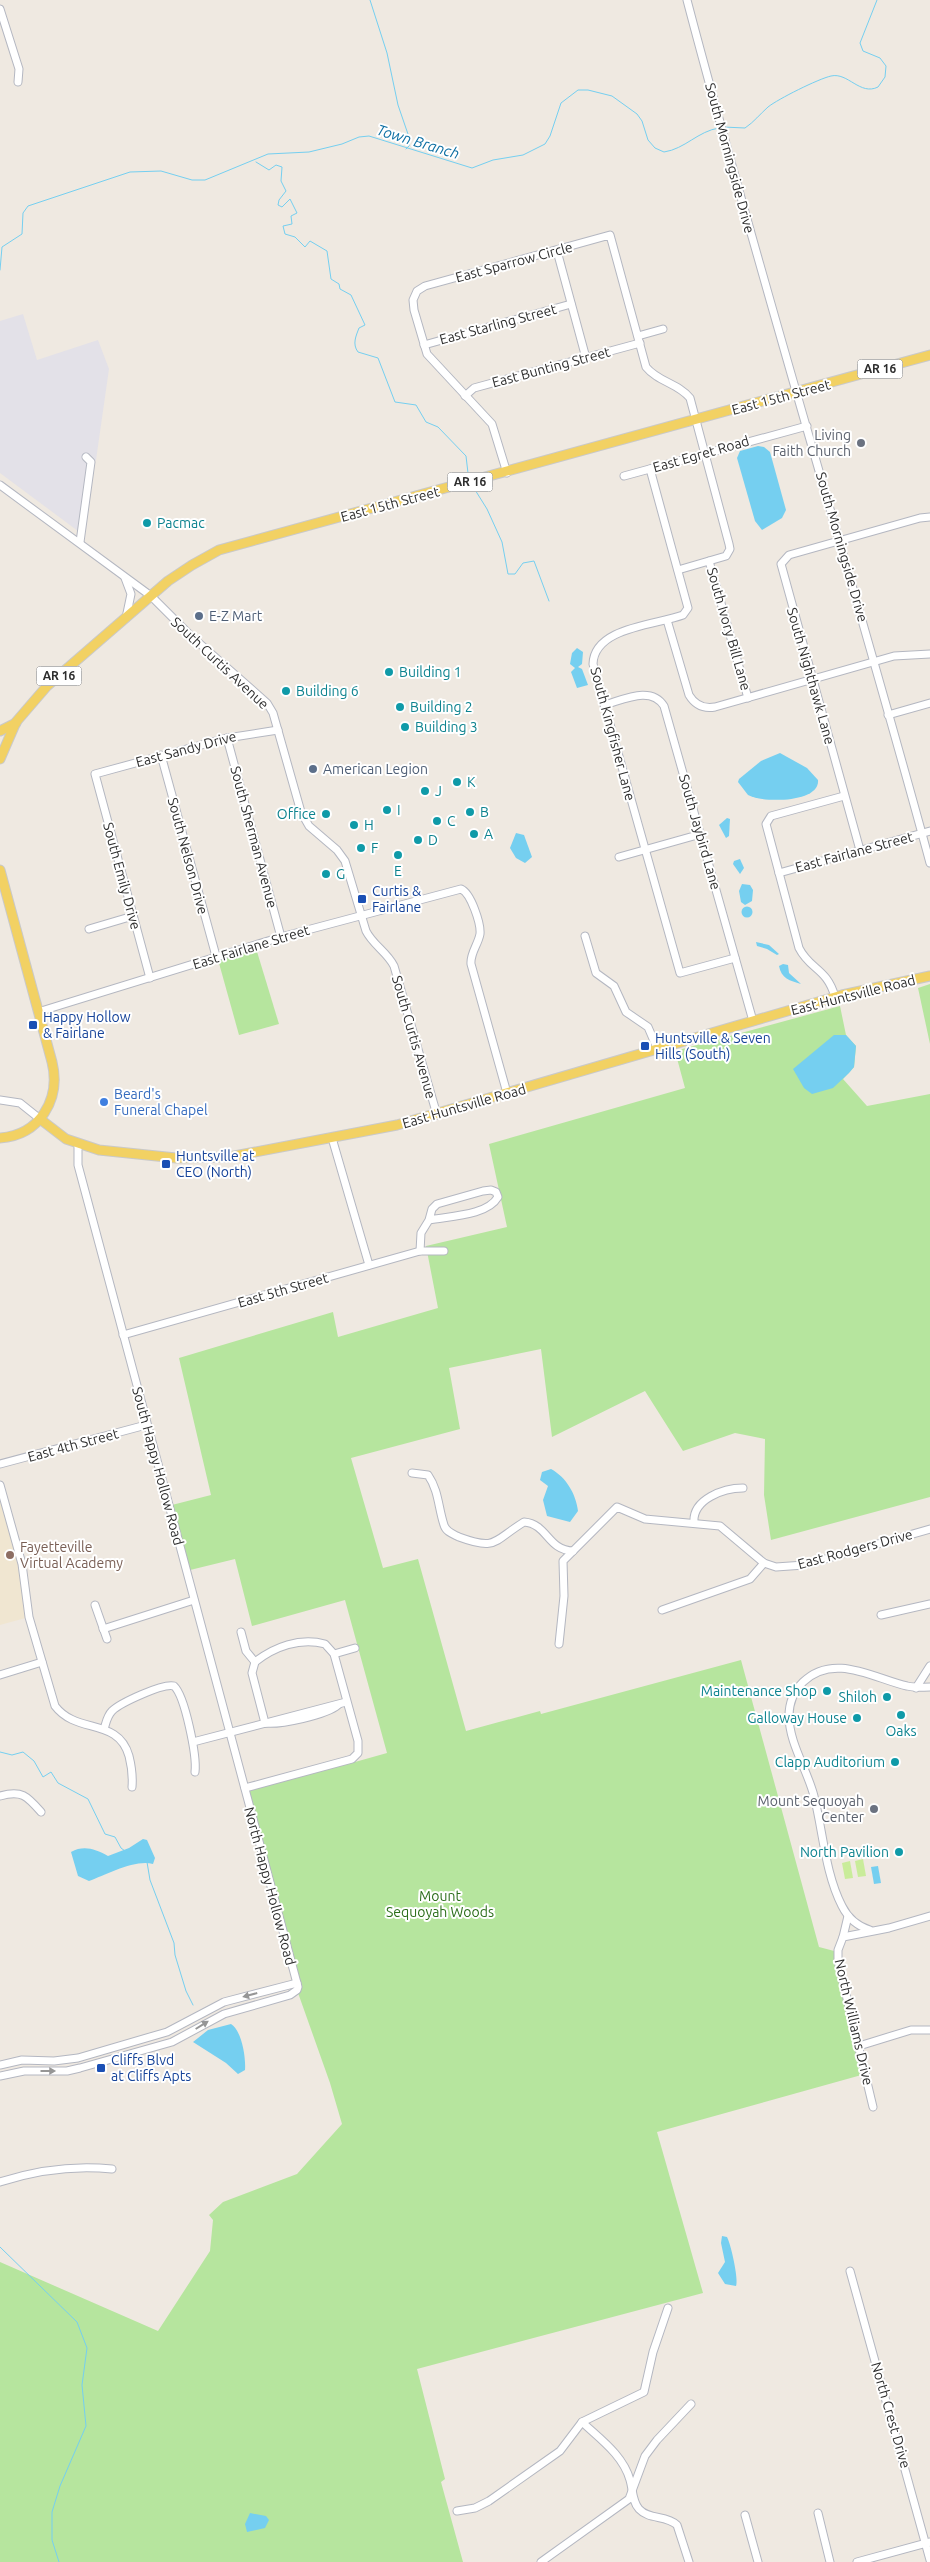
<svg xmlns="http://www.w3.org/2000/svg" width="930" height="2562" viewBox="0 0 930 2562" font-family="Ubuntu,sans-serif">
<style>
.industrial{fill:#e3e1e8}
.education{fill:#f0e6d1}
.green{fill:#b6e59e}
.pitch{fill:#c9ec9a}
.water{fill:#75cff0}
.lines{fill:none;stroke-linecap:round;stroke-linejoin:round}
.stream{stroke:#75cff0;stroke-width:1}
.minor-casing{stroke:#b4b7c1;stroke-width:9}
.major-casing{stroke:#c9c9c9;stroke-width:11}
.minor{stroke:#fff;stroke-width:7}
.major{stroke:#f2d163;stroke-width:9}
.oneway{fill:#969696}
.worship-dot{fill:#6b7280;stroke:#fff;stroke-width:2}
.culture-dot{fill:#0f9aa8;stroke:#fff;stroke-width:2}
.service-dot{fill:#5c6f8a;stroke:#fff;stroke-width:2}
.transit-dot{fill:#1a4fb4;stroke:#fff;stroke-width:2}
.shop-dot{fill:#3f7fe0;stroke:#fff;stroke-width:2}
.education-dot{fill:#8d6e63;stroke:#fff;stroke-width:2}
.labels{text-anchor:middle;stroke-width:4;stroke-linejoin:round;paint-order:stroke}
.shield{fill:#fff;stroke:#6d6d6d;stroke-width:1}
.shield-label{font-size:12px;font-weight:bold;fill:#2e2e2e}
.street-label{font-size:14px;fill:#2e2e2e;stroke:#fff}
.worship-label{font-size:14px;fill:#5b616d;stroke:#fff;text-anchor:end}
.culture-label{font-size:14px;fill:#0d838f;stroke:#fff;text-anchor:start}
.service-label{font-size:14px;fill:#4e5e75;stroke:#fff;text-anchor:start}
.transit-label{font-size:14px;fill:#164399;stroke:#fff;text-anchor:start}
.shop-label{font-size:14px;fill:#366cbe;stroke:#fff;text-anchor:start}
.education-label{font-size:14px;fill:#785e54;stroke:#fff;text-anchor:start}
.park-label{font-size:14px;fill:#2c6e1b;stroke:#fff}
.water-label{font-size:15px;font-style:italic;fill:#0d6fa3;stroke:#fff}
</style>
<rect width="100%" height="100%" fill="#efe9e1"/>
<path class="industrial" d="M23 314 37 360 98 340 109 369 96 460 86 470 78 531 0 473V321Z"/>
<path class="education" d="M0 1485 22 1564 29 1617 0 1625Z"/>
<g class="green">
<path d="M255 945 279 1024 239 1035 217 956Z"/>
<path d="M930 984V1044L918 988Z"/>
<path d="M840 1006 846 1035 856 1046 854 1067 843 1079 867 1106 930 1094V1497L771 1540 764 1495 765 1439 735 1433 683 1451 645 1391 552 1437 541 1349 449 1368 460 1429 351 1458 383 1568 418 1559 466 1731 540 1711 541 1714 741 1660 819 1947 838 1952 865 2074 657 2132 703 2293 417 2369 445 2479 441 2482 463 2562H0V2262L158 2331 210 2251 213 2220 209 2215 223 2202 297 2174 342 2124 330 2083 297 1990 245 1788 352 1759 355 1762 387 1753 345 1600 252 1626 235 1559 186 1571 168 1506 211 1495 179 1358 333 1312 338 1337 438 1308 426 1246 507 1227 489 1144 685 1088 675 1051Z"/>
</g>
<g class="pitch">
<path d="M863 1859 866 1876 858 1877 855 1861Z"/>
<path d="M850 1861 853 1878 845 1879 842 1863Z"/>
</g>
<g class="water">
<path d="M758 446 764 447 770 452 786 510 782 518 762 530 755 521 737 458 740 451Z"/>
<path d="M577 648 583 652 582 664 578 667 582 669 588 685 577 688 571 672 575 668 570 664 572 653Z"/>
<path d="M780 753 807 768 818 780C820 803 762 803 748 795L738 782 739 779 761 761Z"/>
<path d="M727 818 730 819 729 836 726 838 719 825Z"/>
<path d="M516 833 524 835 532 857 525 863 516 858 510 848Z"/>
<path d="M740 859 744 868 740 874 733 864 734 861Z"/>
<path d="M742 884 750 885 753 890 752 901 745 905 741 902 739 891Z"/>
<circle cx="747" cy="912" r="5.5"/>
<path d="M756 942 769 945 779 954 777 955 767 949 757 946Z"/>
<path d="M783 964 788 965 789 973 801 984C790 981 781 978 779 966Z"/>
<path d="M834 1035H846L856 1046 854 1067 849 1073 833 1088 812 1094 804 1088 793 1069Z"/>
<path d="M551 1469C566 1477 576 1494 578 1511L570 1522 547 1516 543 1500 548 1486 540 1480 542 1472Z"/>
<path d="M143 1839 147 1840 155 1858 153 1864C135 1859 106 1875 89 1881L78 1876 71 1852C84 1845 95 1849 108 1856L129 1848Z"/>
<path d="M878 1866 881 1883 874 1884 871 1867Z"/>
<path d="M231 2024C242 2031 246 2058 245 2070L238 2074 226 2063 193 2042 208 2030Z"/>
<path d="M722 2236 727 2237C731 2244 739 2281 736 2286L725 2284 718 2273 725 2262 721 2243Z"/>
<path d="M250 2513 266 2516 269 2520 265 2528 247 2532 245 2524Z"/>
</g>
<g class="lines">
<g class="stream">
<path d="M370 0 387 53 398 105 410 140 409 146 406 149"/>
<path d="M723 127 745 128C754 122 760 114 768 107 778 99 818 79 831 76 848 72 860 96 878 87L885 77 886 66 880 58 863 51 860 43 877 0"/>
<path d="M256 162 269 170 276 165 282 167 281 181 286 191 279 200 278 205 282 207 290 199 297 213 291 216 292 224 283 226 285 234 295 237 305 247 310 241 327 251 331 279 339 284 340 289 351 295 365 325 359 328C356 336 352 344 358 352L378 358 395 402 416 405 426 422 438 427 466 456 468 473"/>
<path d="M0 270 2 247 22 234 23 213 28 206 130 172 161 171 192 180H205L268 154 309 152 342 144 359 137 369 136 472 168 493 160 523 155 545 144 550 136 561 103 578 90H588L612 96 637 114 642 121 648 140 655 148 664 152C685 149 698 131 719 128"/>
<path d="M472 485 487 509 502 542 508 574H515L523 563 534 561 549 601"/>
<path d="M0 1752 12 1755 23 1752 34 1761 43 1777 51 1772 58 1783 88 1799 105 1834 115 1837 121 1848 125 1851"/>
<path d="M147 1862 150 1880 174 1943 175 1955 186 1991 193 2005"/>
<path d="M0 2247 77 2322 87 2348 82 2385 86 2426 60 2486 52 2512V2540L59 2562"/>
</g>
<defs>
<g id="minor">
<path d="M687 0C763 289 852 575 930 863"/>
<path d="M0 9 19 69 18 82"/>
<path d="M557 251 586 358"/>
<path d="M638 336 663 329"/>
<path d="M424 345 571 304"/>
<path d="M465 396 474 388 640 343"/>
<path d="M650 469 688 608 683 615C656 625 594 627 593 664L680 973 735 958"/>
<path d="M507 473 492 424 427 354 414 310 413 300 417 291 425 286 610 235 646 367C658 382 678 383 690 398L729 544 730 549 726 556 678 570"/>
<path d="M624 476 807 426"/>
<path d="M0 485 151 596 190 635 267 703 273 713 301 812 309 826 337 850 345 861 366 931C373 945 387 952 394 966L437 1115"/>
<path d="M80 542 91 462 86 457"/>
<path d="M709 561 748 698"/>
<path d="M125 578 131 594 126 618"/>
<path d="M667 620 689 695C695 705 704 709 715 707L894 656 930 654"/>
<path d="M604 705C623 700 651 685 664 706L753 1021"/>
<path d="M888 715 930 703"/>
<path d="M227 738 281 937"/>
<path d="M161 755 216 956"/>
<path d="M860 850 781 564 789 555 920 518 930 517"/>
<path d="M619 857 701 834"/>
<path d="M779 873 930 831"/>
<path d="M89 929 133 916"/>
<path d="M585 936 596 973 614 986 626 1012 648 1027 657 1048"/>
<path d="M150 978 95 774 227 738 278 730"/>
<path d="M835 997C827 968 810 970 799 948L766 824 771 816 844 796"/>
<path d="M38 1012 281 937 461 889C471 893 481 924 480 934 478 945 470 953 471 964L507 1093"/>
<path d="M0 1100 20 1103 40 1119"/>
<path d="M332 1138 369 1265"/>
<path d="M420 1251 421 1233 429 1220C449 1216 487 1216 498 1197L496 1192 491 1190 483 1191 437 1204 432 1209 429 1220"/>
<path d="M123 1335 420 1251H444"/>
<path d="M0 1464 146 1425"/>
<path d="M412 1473 428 1475C439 1491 438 1507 444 1525 446 1532 453 1534 459 1537 497 1551 493 1541 524 1522 548 1524 547 1550 573 1551"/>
<path d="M0 1485 22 1564 29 1617 55 1706C77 1735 118 1717 129 1756 132 1768 133 1775 132 1787"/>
<path d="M694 1523C692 1499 724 1488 743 1488"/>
<path d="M95 1605 107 1639"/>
<path d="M662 1610 750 1579 764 1563"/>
<path d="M881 1615 930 1604"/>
<path d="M103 1629 194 1600"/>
<path d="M241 1632 246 1651 255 1662"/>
<path d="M559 1644 564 1596 563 1561 617 1507 645 1519 720 1526 764 1563 776 1567 804 1565 930 1529"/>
<path d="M334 1654 355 1648"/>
<path d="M0 1675 42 1662"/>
<path d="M916 1688 930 1666"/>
<path d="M265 1723C279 1725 327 1715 338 1705"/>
<path d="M104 1729C106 1723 107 1716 112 1711 120 1703 163 1683 174 1686 185 1696 197 1756 195 1772"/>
<path d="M193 1742 346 1702"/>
<path d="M245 1788 352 1759 358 1753V1741L334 1654 325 1644C300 1637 274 1647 255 1662L252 1673 265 1723"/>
<path d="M0 1796C22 1790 27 1796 41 1812"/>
<path d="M870 1930C857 1926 848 1918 842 1906 825 1873 823 1831 814 1796 807 1769 789 1743 789 1716 789 1703 794 1691 803 1682 834 1652 875 1679 907 1686 915 1688 922 1687 930 1687"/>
<path d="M843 1937 848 1916"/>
<path d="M859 2046 911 2030H930"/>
<path d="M0 2065 22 2060 54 2061 78 2058 167 2032 224 2002 297 1983"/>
<path d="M0 2076 24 2071H67L80 2068 172 2042 224 2014 290 1995 297 1990 298 1987 78 1165V1144"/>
<path d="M873 2107 838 1961V1950L843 1937 889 1928 930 1916"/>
<path d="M0 2182C37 2170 73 2165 112 2169"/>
<path d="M850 2271 930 2560"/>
<path d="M582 2422C600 2439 623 2455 630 2480 633 2490 632 2501 639 2509 649 2520 666 2515 677 2525L689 2562"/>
<path d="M457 2511 475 2508 489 2501 560 2451 582 2422 644 2392 653 2352 668 2308"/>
<path d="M818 2513 830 2562"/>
<path d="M745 2515 758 2562"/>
<path d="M541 2562 629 2499 645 2456 657 2440 691 2404"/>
<path d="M857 2562 930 2542"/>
</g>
<g id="major">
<path d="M0 731 16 723"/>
<path d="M0 759 16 722 47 686 168 581 192 565 219 550 930 355"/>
<path d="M0 870 52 1062C61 1099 40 1135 0 1138"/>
<path d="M40 1119 66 1139 99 1150 176 1158 229 1157 397 1125 842 995 930 976"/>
</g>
</defs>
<use href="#minor" class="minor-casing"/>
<use href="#major" class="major-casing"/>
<use href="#minor" class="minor"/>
<use href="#major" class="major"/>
</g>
<defs><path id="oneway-solid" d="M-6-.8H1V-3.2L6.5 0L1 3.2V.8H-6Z" transform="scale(1.25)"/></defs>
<g class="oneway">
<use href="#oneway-solid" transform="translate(250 1995) rotate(165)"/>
<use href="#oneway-solid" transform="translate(202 2025) rotate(-32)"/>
<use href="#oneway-solid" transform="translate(48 2071)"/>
</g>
<g class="worship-dot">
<circle cx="861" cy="443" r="5"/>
<circle cx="874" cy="1809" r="5"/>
</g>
<g class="culture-dot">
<circle cx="147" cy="523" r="5"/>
<circle cx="389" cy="672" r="5"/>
<circle cx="286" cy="691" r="5"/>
<circle cx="400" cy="707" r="5"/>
<circle cx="405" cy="727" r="5"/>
<circle cx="457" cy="782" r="5"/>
<circle cx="425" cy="791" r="5"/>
<circle cx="387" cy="810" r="5"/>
<circle cx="470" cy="812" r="5"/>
<circle cx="326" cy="814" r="5"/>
<circle cx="437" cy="821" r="5"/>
<circle cx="354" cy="825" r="5"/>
<circle cx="474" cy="834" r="5"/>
<circle cx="418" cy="840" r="5"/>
<circle cx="361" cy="848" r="5"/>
<circle cx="398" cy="855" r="5"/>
<circle cx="326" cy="874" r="5"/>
<circle cx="827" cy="1691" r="5"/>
<circle cx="887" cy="1697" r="5"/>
<circle cx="901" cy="1715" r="5"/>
<circle cx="857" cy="1718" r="5"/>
<circle cx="895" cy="1762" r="5"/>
<circle cx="899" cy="1852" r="5"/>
</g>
<g class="service-dot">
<circle cx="199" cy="616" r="5"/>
<circle cx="313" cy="769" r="5"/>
</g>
<g class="transit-dot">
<rect x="357" y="894" width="10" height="10" rx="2.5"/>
<rect x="28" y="1020" width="10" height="10" rx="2.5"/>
<rect x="640" y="1041" width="10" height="10" rx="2.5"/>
<rect x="161" y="1159" width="10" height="10" rx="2.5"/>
<rect x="96" y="2063" width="10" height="10" rx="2.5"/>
</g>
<circle class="shop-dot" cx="104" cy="1102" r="5"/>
<circle class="education-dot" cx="10" cy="1555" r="5"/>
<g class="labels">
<g class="shield">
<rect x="857.5" y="359.5" width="45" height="19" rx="4"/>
<rect x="447.5" y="472.5" width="45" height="19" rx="4"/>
<rect x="36.5" y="666.5" width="45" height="19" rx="4"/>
</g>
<g class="shield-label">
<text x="880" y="373">AR 16</text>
<text x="470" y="486">AR 16</text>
<text x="59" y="680">AR 16</text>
</g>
<g class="street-label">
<text transform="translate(730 158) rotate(75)" y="5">South Morningside Drive</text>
<text transform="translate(514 262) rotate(-15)" y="5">East Sparrow Circle</text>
<text transform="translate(498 324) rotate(-15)" y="5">East Starling Street</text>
<text transform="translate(551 367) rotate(-15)" y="5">East Bunting Street</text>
<text transform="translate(781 397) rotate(-15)" y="5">East 15th Street</text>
<text transform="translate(701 454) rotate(-16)" y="5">East Egret Road</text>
<text transform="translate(390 504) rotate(-15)" y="5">East 15th Street</text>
<text transform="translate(842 547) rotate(74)" y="5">South Morningside Drive</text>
<text transform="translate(729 629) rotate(74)" y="5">South Ivory Bill Lane</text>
<text transform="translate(220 663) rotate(43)" y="5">South Curtis Avenue</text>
<text transform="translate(811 676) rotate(74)" y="5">South Nighthawk Lane</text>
<text transform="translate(613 734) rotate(75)" y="5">South Kingfisher Lane</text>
<text transform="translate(186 749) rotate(-15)" y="5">East Sandy Drive</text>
<text transform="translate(700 832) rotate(74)" y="5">South Jaybird Lane</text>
<text transform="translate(254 837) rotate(75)" y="5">South Sherman Avenue</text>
<text transform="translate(854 852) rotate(-15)" y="5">East Fairlane Street</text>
<text transform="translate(188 856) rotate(75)" y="5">South Nelson Drive</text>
<text transform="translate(122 876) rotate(75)" y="5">South Emily Drive</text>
<text transform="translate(251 947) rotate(-17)" y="5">East Fairlane Street</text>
<text transform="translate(853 995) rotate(-14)" y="5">East Huntsville Road</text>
<text transform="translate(414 1037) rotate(74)" y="5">South Curtis Avenue</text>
<text transform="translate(464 1106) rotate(-16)" y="5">East Huntsville Road</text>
<text transform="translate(283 1290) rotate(-16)" y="5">East 5th Street</text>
<text transform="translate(73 1445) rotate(-15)" y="5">East 4th Street</text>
<text transform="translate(158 1466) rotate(75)" y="5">South Happy Hollow Road</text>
<text transform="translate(855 1549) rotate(-15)" y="5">East Rodgers Drive</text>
<text transform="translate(270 1886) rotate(75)" y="5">North Happy Hollow Road</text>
<text transform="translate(854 2022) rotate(77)" y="5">North Williams Drive</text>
<text transform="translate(891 2415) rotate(74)" y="5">North Crest Drive</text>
</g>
<g class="worship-label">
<text x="851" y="440">Living<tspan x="851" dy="16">Faith Church</tspan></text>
<text x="864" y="1806">Mount Sequoyah<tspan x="864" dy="16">Center</tspan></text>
</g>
<g class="culture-label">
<text x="157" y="528">Pacmac</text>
<text x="399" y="677">Building 1</text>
<text x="296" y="696">Building 6</text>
<text x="410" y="712">Building 2</text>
<text x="415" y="732">Building 3</text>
<text x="467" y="787">K</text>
<text x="435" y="796">J</text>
<text x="397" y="815">I</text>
<text x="480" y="817">B</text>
<text x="316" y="819" text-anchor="end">Office</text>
<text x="447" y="826">C</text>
<text x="364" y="830">H</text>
<text x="484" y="839">A</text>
<text x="428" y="845">D</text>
<text x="371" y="853">F</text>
<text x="398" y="876" text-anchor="middle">E</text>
<text x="336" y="879">G</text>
<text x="817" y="1696" text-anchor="end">Maintenance Shop</text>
<text x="877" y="1702" text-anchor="end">Shiloh</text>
<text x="847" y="1723" text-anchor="end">Galloway House</text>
<text x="901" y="1736" text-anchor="middle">Oaks</text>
<text x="885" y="1767" text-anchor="end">Clapp Auditorium</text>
<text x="889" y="1857" text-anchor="end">North Pavilion</text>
</g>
<g class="service-label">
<text x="209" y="621">E-Z Mart</text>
<text x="323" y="774">American Legion</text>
</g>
<g class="transit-label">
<text x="372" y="896">Curtis &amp;<tspan x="372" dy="16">Fairlane</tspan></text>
<text x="43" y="1022">Happy Hollow<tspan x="43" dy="16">&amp; Fairlane</tspan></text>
<text x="655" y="1043">Huntsville &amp; Seven<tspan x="655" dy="16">Hills (South)</tspan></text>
<text x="176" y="1161">Huntsville at<tspan x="176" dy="16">CEO (North)</tspan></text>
<text x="111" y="2065">Cliffs Blvd<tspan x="111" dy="16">at Cliffs Apts</tspan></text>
</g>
<g class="shop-label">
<text x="114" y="1099">Beard's<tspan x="114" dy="16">Funeral Chapel</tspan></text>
</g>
<g class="education-label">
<text x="20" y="1552">Fayetteville<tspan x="20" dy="16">Virtual Academy</tspan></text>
</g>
<g class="park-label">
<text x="440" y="1901">Mount<tspan x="440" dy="16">Sequoyah Woods</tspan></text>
</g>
<g class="water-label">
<text transform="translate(418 142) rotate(17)" y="5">Town Branch</text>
</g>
</g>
</svg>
